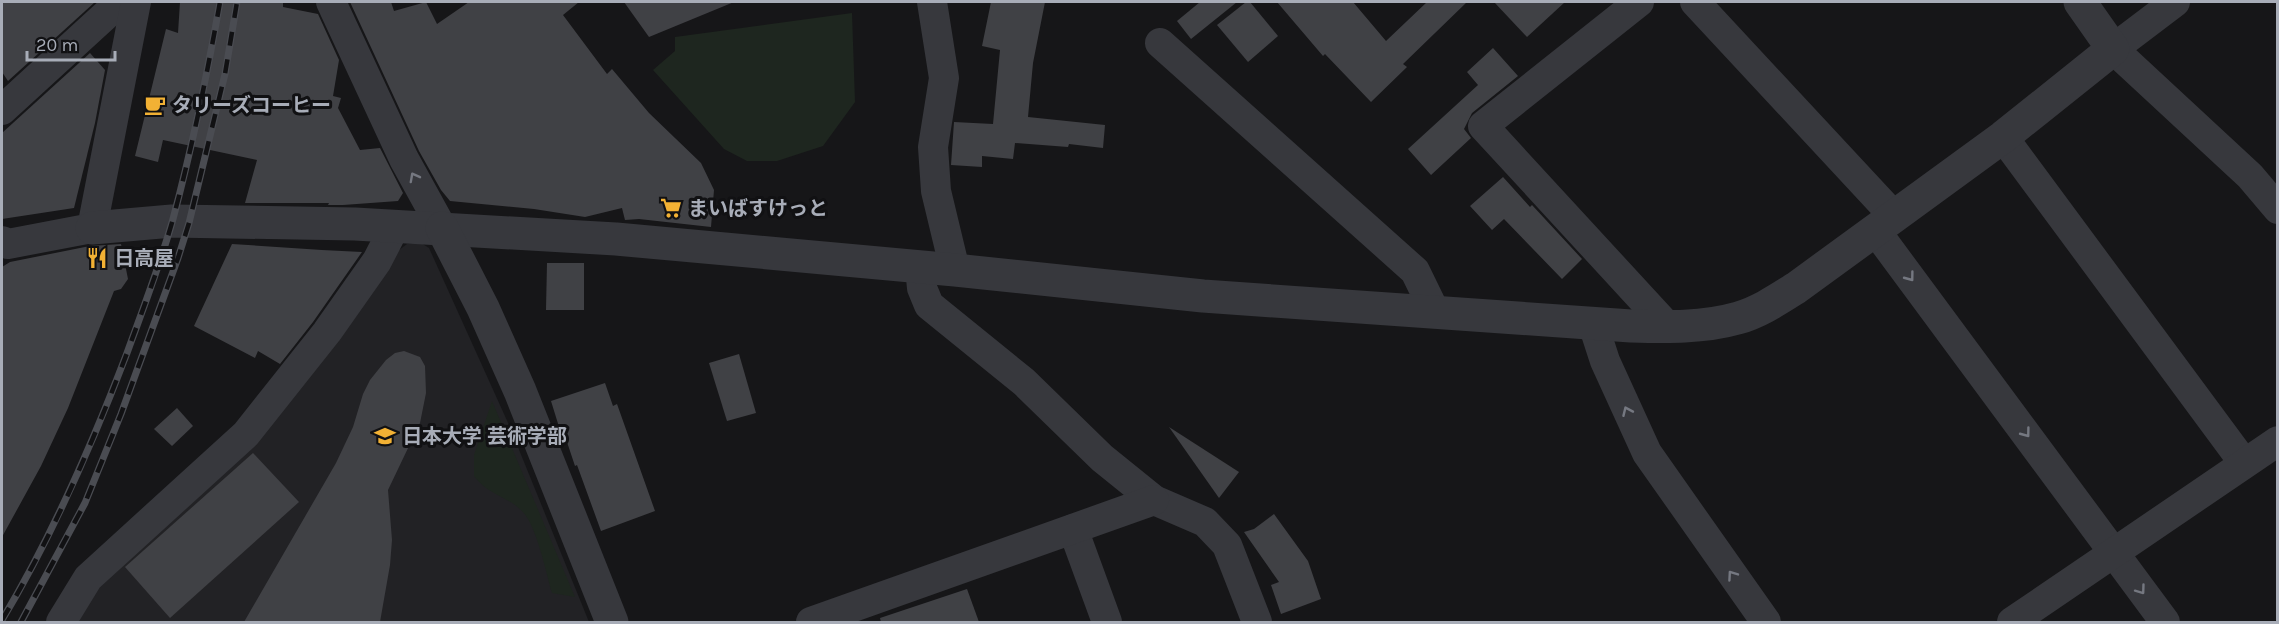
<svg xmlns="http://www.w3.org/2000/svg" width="2279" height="624" viewBox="0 0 2279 624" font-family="Karla,'Noto Sans JP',sans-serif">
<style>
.built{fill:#222225}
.green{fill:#1e261f}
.building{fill:#404145}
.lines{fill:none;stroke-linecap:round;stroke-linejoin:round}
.minor{stroke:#37383d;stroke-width:30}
.tertiary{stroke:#37383d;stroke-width:33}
.rail-casing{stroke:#4a4c52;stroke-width:7}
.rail{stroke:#111113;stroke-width:4.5;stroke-dasharray:14;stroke-linecap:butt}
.oneway{stroke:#757881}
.labels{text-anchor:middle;stroke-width:6;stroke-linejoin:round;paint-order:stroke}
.poi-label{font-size:20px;font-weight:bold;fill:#a8adb8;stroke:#111113;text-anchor:start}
</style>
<rect width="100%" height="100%" fill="#161618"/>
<path class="built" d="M421 243 429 248 509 425 589 622H71L104 571 395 253 407 244Z"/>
<g class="green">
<path d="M852 13 855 102 823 146 777 161H747L724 149 653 70 675 51V37Z"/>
<path d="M492 401 575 597 552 593C546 573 537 527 523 512 508 496 489 496 474 476V455Z"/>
</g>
<g class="building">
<path d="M2 2H95L8 81 2 72Z"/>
<path d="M180 2H283V7L318 14 339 60 333 96 341 98 338 108 360 150 380 148 403 193 398 201 343 205H328L329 203H245L257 160 163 140 158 162 135 156 166 29 178 33Z"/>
<path d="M350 2H391L394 11 426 2 437 24 469 2H579L563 15 607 74 612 69 649 113 701 163 714 190 711 227 639 219 625 220 622 208 585 217 534 209 450 201 441 190 419 151Z"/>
<path d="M624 2H734L649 37Z"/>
<path d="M991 2H1045L1033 63 1028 117 1105 125 1103 148 1069 144 1068 147 1015 143 1013 159 982 156V167L951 165 954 122 993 124 1000 50 982 46Z"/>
<path d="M1200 2H1237L1191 39 1177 21Z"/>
<path d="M1246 2H1250L1278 36 1248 62 1217 25Z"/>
<path d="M1277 2H1353L1386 41 1427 2H1467L1403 64 1407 67 1371 102 1325 54 1323 56Z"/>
<path d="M1494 2H1565L1527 37Z"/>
<path d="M1493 48 1518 76 1472 113 1464 129 1471 138 1431 175 1408 149 1478 85 1467 72Z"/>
<path d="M90 53 105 70 95 123 74 208 2 219V133Z"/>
<path d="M1503 177 1530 207 1532 205 1582 259 1562 279 1504 219 1492 230 1470 206Z"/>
<path d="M121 244 128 279 121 289 114 291 68 408 41 466 2 537V267L10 262 90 246Z"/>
<path d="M232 244 322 250 362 252 313 322 280 364 258 351 255 358 194 326Z"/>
<path d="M547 263H584V310H546Z"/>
<path d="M404 351 420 357 425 366 426 393 420 423 388 490 392 540 390 565 380 622H244L336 463 353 427 363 394 370 380 386 360 395 353Z"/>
<path d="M739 354 756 413 727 421 709 363Z"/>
<path d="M605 383 613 406 617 404 655 511 601 531 577 465 575 466 567 442 564 443 551 401Z"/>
<path d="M177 408 193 426 172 446 154 429Z"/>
<path d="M1169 427 1239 472 1219 498Z"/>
<path d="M253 453 299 502 170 618 125 567Z"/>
<path d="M1274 514 1308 561 1321 599 1281 614 1271 585 1279 582 1244 532 1254 529Z"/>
<path d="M967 589 979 622H881L880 618Z"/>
</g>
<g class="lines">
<g class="minor">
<path d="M331 2 404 159 442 228"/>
<path d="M932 2 944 78 933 147 936 191 955 270"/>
<path d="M1639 2 1483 126 1668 327"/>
<path d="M1695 2 1894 216"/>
<path d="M2175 2 2113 49 2250 176 2278 209"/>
<path d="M1160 43 1415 271 1435 312"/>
<path d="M2 110 120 2"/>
<path d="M2003 137 2244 463"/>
<path d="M1875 230 2165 622"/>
<path d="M2 241 8 244 92 228 136 2"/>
<path d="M920 267 922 288 929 305 1024 382 1102 458 1154 500 1205 522 1227 545 1257 622"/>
<path d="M1593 324 1605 361 1647 453 1766 622"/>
<path d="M1073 529 1107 622"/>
<path d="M61 622 88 578 246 434 327 332 377 261 394 228"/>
<path d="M811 622 1154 500"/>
<path d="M2012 622 2278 441"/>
</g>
<g class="tertiary">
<path d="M92 228 172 221 355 224 616 239 955 270 1203 296 1631 326C1666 327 1703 328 1738 318 1759 312 1777 300 1796 288L2003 137 2113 49 2080 2"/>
<path d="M442 228 483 308 520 391 612 622"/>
</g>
<defs>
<g id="rail">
<path d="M2 620C53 535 92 445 127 353 143 309 160 265 173 219 192 148 207 75 220 2"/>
<path d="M21 622 85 503 121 414 178 258 189 223 225 74 237 2"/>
</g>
</defs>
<use href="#rail" class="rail-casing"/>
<use href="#rail" class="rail"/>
</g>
<defs><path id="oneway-chevron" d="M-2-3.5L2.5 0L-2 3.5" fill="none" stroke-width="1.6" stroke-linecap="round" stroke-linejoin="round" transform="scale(1.5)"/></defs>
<g class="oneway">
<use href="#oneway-chevron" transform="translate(414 177) rotate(-118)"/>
<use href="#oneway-chevron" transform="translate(1910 277) rotate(53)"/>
<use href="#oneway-chevron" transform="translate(1627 411) rotate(-114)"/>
<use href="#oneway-chevron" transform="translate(2026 433) rotate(53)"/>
<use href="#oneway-chevron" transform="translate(1732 575) rotate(-125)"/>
<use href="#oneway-chevron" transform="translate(2141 590) rotate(54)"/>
</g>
<defs>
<symbol id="cafe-bare" viewBox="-9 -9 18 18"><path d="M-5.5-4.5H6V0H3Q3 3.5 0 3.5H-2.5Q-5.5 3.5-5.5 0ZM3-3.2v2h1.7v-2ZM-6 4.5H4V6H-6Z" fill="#f2b134" stroke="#111113" stroke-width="2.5" paint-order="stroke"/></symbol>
<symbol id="supermarket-bare" viewBox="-9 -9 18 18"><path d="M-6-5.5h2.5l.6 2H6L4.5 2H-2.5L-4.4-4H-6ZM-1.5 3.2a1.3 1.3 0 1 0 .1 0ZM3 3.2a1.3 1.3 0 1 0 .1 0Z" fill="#f2b134" stroke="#111113" stroke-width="2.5" paint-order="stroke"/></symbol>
<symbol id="restaurant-bare" viewBox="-9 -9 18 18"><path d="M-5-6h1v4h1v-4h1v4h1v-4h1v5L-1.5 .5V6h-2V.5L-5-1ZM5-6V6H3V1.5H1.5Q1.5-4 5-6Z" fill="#f2b134" stroke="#111113" stroke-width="2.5" paint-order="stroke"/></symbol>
<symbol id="university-bare" viewBox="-9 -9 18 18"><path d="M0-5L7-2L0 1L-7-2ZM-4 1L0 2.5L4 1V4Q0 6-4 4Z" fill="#f2b134" stroke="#111113" stroke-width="2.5" paint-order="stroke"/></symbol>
</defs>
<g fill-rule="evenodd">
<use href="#cafe-bare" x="140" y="90" width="30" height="30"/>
<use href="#supermarket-bare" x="656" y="193" width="30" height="30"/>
<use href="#restaurant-bare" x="82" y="243" width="30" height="30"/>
<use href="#university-bare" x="370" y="421" width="30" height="30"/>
</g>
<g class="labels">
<g class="poi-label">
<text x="172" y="112">タリーズコーヒー</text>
<text x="688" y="215">まいばすけっと</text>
<text x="114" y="265">日高屋</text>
<text x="402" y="443">日本大学 芸術学部</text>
</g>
</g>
<rect width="2279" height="624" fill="none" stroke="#a8adb8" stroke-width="6"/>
<path d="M27 51v9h88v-9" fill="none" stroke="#a8adb8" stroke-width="3"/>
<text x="36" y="51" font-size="18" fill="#a8adb8" stroke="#111113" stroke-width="4.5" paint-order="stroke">20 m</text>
</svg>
